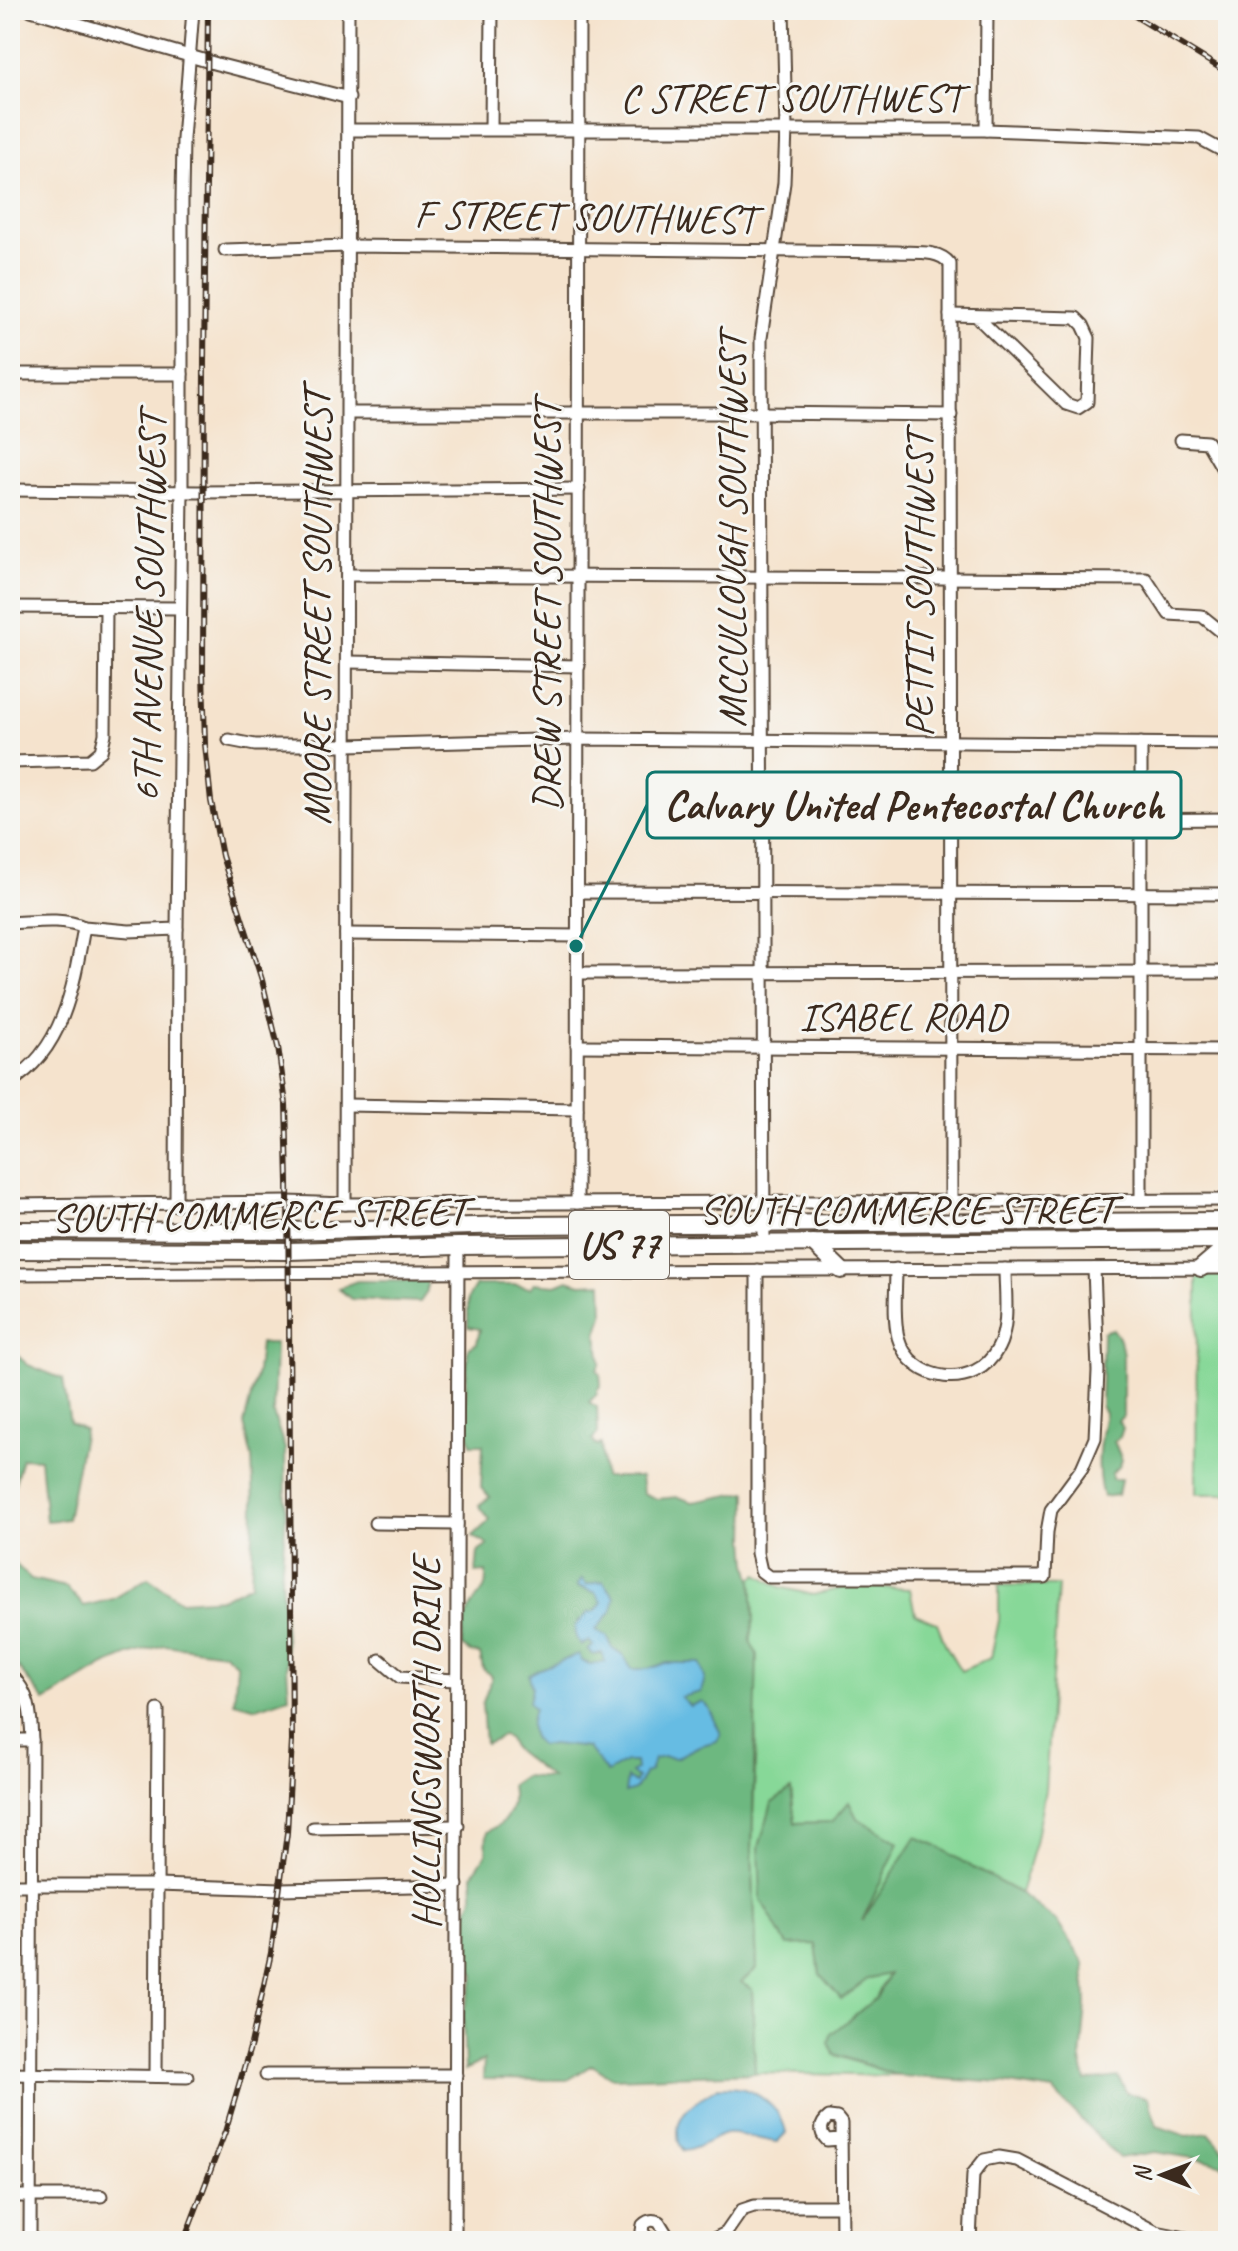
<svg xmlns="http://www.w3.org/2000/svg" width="1238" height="2251" viewBox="0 0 1238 2251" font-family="Caveat,sans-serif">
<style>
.green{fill:#87d898;stroke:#61815b;stroke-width:2}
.forest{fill:#6db880;stroke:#54714f;stroke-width:2}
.water{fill:#66bce3;stroke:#507380;stroke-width:2}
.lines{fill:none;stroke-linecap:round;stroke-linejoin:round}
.street-casing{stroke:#574638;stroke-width:15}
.primary-casing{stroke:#574638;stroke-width:20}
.street{stroke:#fff;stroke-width:11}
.primary{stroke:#fff;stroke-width:16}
.rail-casing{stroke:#3b2a1e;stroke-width:6}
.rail{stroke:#f6f6f2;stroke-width:3;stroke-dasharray:9;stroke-linecap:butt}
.labels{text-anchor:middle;stroke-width:6;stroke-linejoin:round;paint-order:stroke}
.shield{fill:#f6f6f2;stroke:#73675e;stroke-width:2}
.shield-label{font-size:38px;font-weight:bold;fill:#3b2a1e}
.street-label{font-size:40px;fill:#3b2a1e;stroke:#f6f6f2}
.leader{fill:none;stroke:#0f766e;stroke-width:3}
.callout-dot{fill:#0f766e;stroke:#f6f6f2;stroke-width:3}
.callout{fill:#f6f6f2;stroke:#0f766e;stroke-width:3}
.callout-label{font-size:42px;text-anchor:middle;font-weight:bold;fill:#3b2a1e}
</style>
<rect width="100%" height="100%" fill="#f6f6f2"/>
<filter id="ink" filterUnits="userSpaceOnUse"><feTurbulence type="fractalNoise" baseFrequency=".0125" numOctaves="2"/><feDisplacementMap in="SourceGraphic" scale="16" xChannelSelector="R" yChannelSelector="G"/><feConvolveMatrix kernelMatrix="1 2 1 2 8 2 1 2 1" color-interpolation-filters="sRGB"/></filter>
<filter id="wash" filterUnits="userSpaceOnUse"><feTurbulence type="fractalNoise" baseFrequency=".006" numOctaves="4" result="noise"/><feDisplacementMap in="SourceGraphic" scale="32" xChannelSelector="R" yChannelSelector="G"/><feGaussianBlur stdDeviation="1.8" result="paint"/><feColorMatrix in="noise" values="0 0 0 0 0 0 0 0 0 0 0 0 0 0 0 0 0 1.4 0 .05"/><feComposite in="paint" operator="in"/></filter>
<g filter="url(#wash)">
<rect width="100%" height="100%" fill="#f5e3cd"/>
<g class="green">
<path d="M1200 1273 1228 1274V1494H1196L1197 1279Z"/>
<path d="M758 1574 780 1587 813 1595 851 1586 910 1589 915 1614 937 1623 946 1646 961 1671 991 1658 999 1620V1585L1058 1586 1045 1790 1035 1843 1020 1893 971 1867 936 1845 857 1930 899 1843 857 1818 832 1822 795 1823 791 1790 772 1803 816 1944 820 1974 869 1978 889 1973 876 1998 832 2034 834 2055 899 2076 755 2073 752 1989 741 1982 757 1968 752 1850 756 1738 750 1642 754 1619 752 1579Z"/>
</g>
<g class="forest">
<path d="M568 1280 581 1284 602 1283 603 1315 597 1335 601 1363 597 1370 600 1374 601 1385 597 1390V1394L589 1402 597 1407 598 1433 592 1440 597 1446 601 1444 604 1477H641L643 1493 657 1499 678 1497 693 1502 747 1492 746 1540 748 1563 752 1579 754 1619 750 1641 757 1654 752 1850 757 1968 741 1982 752 1989 755 2073 612 2078 592 2065 568 2080 483 2079 484 2060 465 2070 463 2013 475 1974 467 1965 461 1927 473 1897V1874L486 1854 487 1832C509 1821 515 1810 511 1785L524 1776 551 1778 513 1748 509 1739 502 1735 496 1740 485 1744 482 1705 492 1677 483 1669 480 1654 471 1653 462 1646C462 1630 465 1614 475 1601 485 1588 486 1590 486 1572L476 1573 478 1552 488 1545 473 1536 490 1520 479 1505 490 1497 481 1488 483 1444H471L464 1417 468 1348 477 1343 480 1329 468 1327V1298L476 1285H517L530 1288 534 1283 556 1285Z"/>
<path d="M357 1281H427V1292L420 1302 351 1299 338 1288Z"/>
<path d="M1113 1329 1120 1339 1123 1355V1416L1118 1421 1123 1428 1120 1437 1114 1441 1122 1460 1119 1467 1112 1473V1479H1121L1118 1495 1103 1497C1095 1469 1099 1442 1105 1413L1101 1406 1103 1332Z"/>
<path d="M260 1343H275L273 1413 285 1449 286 1513 281 1578 289 1697 257 1708 234 1702 237 1664 224 1653 165 1645 131 1654 105 1665 45 1701 16 1665 10 1663V1559L31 1579 66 1587 84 1606 113 1599 148 1578 181 1601 223 1598 251 1584 254 1507 252 1458 244 1424 257 1372Z"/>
<path d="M10 1349 28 1365 63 1379 70 1423 84 1430 67 1519 46 1521 40 1459 22 1458 10 1501Z"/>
<path d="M791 1789 795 1823 832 1822 849 1802 857 1818 899 1843 862 1921 916 1837 936 1845 971 1867 1020 1893 1057 1922 1084 1963 1086 2004 1081 2061 1086 2081 1118 2077 1127 2093 1148 2098 1157 2126 1187 2136 1209 2133 1226 2153 1228 2152V2167L1206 2160 1155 2152 1119 2158 1053 2091 1003 2083 899 2076 834 2054 829 2043 831 2034 876 1998 889 1974 869 1978 841 1999 820 1974 816 1944 787 1945 761 1900 759 1847 772 1803Z"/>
</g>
<g class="water">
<path d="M582 1579 586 1585 603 1581 615 1597 612 1611 596 1630 608 1637 613 1649 623 1656 632 1669H649L665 1663H700L705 1678 701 1692 681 1697 690 1706 702 1701 709 1708 721 1734 717 1741 699 1746 676 1758 664 1757 654 1759 650 1771 645 1773 635 1790 625 1793 627 1778 635 1783 637 1778 631 1773 636 1770 635 1762H626L607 1773 588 1748 552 1744 541 1746C528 1737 529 1723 534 1709L529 1702 532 1688 529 1675C541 1666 565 1661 579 1654L582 1661 590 1664 605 1662 602 1653 593 1655 588 1650 593 1646 589 1641 581 1645 576 1638 575 1626 587 1613 595 1611 602 1603 596 1593 577 1586Z"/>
<path d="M718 2087C726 2087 736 2087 744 2089 763 2095 783 2112 786 2133L777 2142C763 2141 737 2132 726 2134 710 2138 700 2149 684 2151 679 2145 678 2141 678 2133 677 2110 700 2099 718 2087Z"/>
</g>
</g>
<g filter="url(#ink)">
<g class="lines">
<defs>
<g id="street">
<path d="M31 10 217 64 349 98"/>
<path d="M491 129 492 10"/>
<path d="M349 130H986L1199 138 1223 151 1228 156"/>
<path d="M986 130 987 10"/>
<path d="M225 250 348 246 897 252C915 253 939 249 950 264L951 1201"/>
<path d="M950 315 1076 318 1083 325 1089 338 1087 402 1078 408 1066 404 976 316"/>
<path d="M10 374H182"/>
<path d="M348 413H761L951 415"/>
<path d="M1181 440 1207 442 1228 478"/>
<path d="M10 490 197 492 579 489"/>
<path d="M347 575 1146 579 1169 614 1202 616 1228 637"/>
<path d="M10 607 180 608"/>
<path d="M348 662 579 666"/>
<path d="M229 740 255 745H348L578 739 1228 744"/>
<path d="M1141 743V1200"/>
<path d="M10 762 90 760 101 751 105 734 106 608"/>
<path d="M763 823 1228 819"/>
<path d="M578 892 1228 894"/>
<path d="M10 923C34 922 62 917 84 927L129 931 177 929"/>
<path d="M346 934 578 936"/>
<path d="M578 973 1228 972"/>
<path d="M577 1046 1228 1050"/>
<path d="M10 1082C64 1050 74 984 84 927"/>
<path d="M346 1105 577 1109"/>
<path d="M577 1203 579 10"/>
<path d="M345 1204 348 10"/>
<path d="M10 1205 288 1202 345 1204 1228 1200"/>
<path d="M176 1205 177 929 182 491V200L183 139 193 10"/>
<path d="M764 1244 761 338 784 183 786 129 783 10"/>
<path d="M896 1269C896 1291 893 1316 898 1337 911 1384 976 1391 998 1348 1010 1325 1005 1294 1005 1269"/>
<path d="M757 1270V1553L761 1571 769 1577H1045L1047 1532 1051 1510 1082 1468 1095 1438 1098 1371 1094 1269"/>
<path d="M10 1274 1228 1268"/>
<path d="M375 1523 457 1524"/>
<path d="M380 1660 400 1677 455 1680"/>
<path d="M10 1674C30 1692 31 1715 32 1740L30 2241"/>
<path d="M10 1740H32"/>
<path d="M313 1828 458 1826"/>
<path d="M10 1885H157L281 1889 457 1885"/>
<path d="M10 2074 187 2077"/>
<path d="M266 2075H456"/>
<path d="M156 2076 158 1710"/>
<path d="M841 2139 827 2140C819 2132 820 2124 829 2117L837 2118 841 2123 842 2241"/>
<path d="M10 2196H101"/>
<path d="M670 2240 659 2222C652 2219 648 2220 643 2225L642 2231 646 2237 655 2240H712L726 2233 742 2210 754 2206H842"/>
<path d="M455 2241 458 1246"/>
<path d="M970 2241 973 2174 984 2160 999 2157 1017 2160 1156 2232 1191 2239 1228 2240"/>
</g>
<g id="primary">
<path d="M1227 1200H1228"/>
<path d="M10 1230 289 1231 511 1225 1228 1221"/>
<path d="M813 1243 841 1270"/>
<path d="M10 1250 289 1251 458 1246 1228 1240"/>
<path d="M1201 1268 1228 1245"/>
</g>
</defs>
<use href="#street" class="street-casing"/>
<use href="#primary" class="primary-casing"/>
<use href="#street" class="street"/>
<use href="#primary" class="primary"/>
<defs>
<g id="rail">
<path d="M1125 10 1228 73"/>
<path d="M184 2241 225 2132 251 2044 271 1953 287 1833 292 1741 288 1182 286 1104 278 1047 262 980 222 856 211 801 205 744 203 672 204 361 208 10"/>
</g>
</defs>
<use href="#rail" class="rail-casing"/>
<use href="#rail" class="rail"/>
</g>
</g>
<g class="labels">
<rect class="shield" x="569" y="1211" width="100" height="68" rx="6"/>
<g class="shield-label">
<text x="619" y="1258">US 77</text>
</g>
<g class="street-label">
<text x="791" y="111">C STREET SOUTHWEST</text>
<text transform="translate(585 216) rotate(1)" y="14">F STREET SOUTHWEST</text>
<text transform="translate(731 530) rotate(-90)" y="14">MCCULLOUGH SOUTHWEST</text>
<text transform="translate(918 584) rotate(-90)" y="14">PETTIT SOUTHWEST</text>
<text transform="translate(546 606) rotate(-90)" y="14">DREW STREET SOUTHWEST</text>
<text transform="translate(148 607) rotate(-89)" y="14">6TH AVENUE SOUTHWEST</text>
<text transform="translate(316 607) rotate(-90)" y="14">MOORE STREET SOUTHWEST</text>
<text x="903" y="1030">ISABEL ROAD</text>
<text x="907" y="1223">SOUTH COMMERCE STREET</text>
<text transform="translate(259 1214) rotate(-1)" y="14">SOUTH COMMERCE STREET</text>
<text transform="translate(425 1743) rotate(-90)" y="14">HOLLINGSWORTH DRIVE</text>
</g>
</g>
<path class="leader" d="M576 946L647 805"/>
<circle class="callout-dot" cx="576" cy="946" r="8"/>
<rect class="callout" x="647" y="772" width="534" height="66" rx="8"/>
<g class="callout-label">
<text x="914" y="819">Calvary United Pentecostal Church</text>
</g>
<rect width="1238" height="2251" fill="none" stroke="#f6f6f2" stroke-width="40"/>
<g transform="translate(1162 2175) rotate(270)" stroke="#f6f6f2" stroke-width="6" paint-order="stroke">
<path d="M0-6L14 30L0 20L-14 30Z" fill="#3b2a1e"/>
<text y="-12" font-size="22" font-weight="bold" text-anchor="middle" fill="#3b2a1e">N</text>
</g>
</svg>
